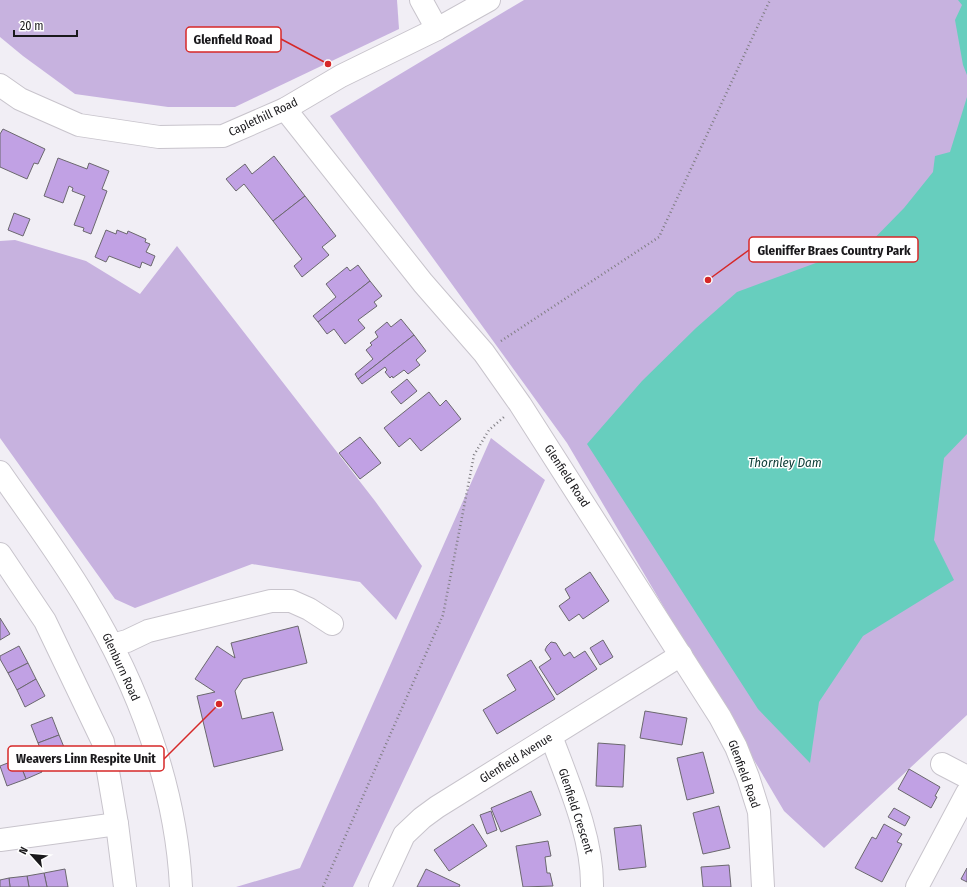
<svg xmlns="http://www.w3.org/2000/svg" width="967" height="887" viewBox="0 0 967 887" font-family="'Fira Sans Condensed',sans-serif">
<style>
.green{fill:#c7b2df}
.water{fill:#67cebe}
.building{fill:#c1a1e4;stroke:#6b686e}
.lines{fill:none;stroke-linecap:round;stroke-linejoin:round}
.minor-casing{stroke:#c8c4cc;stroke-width:24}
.major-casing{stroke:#c8c4cc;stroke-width:24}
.path{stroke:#7f7d82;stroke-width:2.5;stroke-dasharray:1 3;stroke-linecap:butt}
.minor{stroke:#fff;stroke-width:22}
.major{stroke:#fff;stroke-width:22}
.labels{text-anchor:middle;stroke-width:3;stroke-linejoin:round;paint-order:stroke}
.street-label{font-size:12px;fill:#1a191c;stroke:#fff}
.water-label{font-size:13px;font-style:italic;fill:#10403a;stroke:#fff}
.leader{fill:none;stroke:#d62828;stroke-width:1.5}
.callout-dot{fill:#d62828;stroke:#fff;stroke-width:1.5}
.callout{fill:#fff;stroke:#d62828;stroke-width:1.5}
.callout-label{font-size:13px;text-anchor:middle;font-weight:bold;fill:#1a191c}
</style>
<rect width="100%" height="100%" fill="#f1eef5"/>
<g class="green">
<path d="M0 0H397L399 29 235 107H168L75 94 23 56 0 37Z"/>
<path d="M524 0H967V715L824 848 784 811 567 443 330 116Z"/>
<path d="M15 240 86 261 140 294 177 246 375 501 422 566 396 620 360 582 252 564 135 608 115 599 0 438V241Z"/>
<path d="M491 438 545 480 353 887H236L300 868Z"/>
</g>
<g class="water">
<path d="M958 0H967V75L963 65 955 20 962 5Z"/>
<path d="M967 97V434L944 458 934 540 954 580 863 636 819 702 810 763 758 709 587 444 642 381 696 328 737 292 843 253 861 252 904 208 933 172 935 156 950 152Z"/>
</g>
<g class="building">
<path d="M3 129 45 149 38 164 34 163 27 179 0 167V134Z"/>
<path d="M274 156 305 196 273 221 244 184 236 191 226 179 245 164 252 174Z"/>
<path d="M58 158 87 169 89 163 109 171 102 189 107 191 91 234 83 231 84 228 74 225 85 196 72 191 73 188 69 186 63 203 44 196Z"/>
<path d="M305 196 336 236 322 247 329 255 302 277 294 266 302 259 273 221Z"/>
<path d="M14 213 30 219 23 236 8 230Z"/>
<path d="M106 230 116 234 117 230 127 234 128 231 146 239 145 242 150 244 146 252 155 256 151 266 142 262 140 268 109 256 106 262 95 257Z"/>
<path d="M358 265 370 281 318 322 313 316 336 297 326 284 347 267 350 271Z"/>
<path d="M370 281 382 296 374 302 377 306 358 320 365 328 345 344 334 329 327 334 318 322Z"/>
<path d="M401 319 414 335 358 379 355 374 373 359 366 350 372 345 370 343 378 337 375 332 387 322 391 327Z"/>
<path d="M414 335 426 351 416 360 420 365 408 374 404 370 393 378 392 376 390 378 385 372 387 370 385 367 362 384 358 379Z"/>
<path d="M407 379 417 391 401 404 391 392Z"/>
<path d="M429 392 440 406 446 400 461 419 421 451 410 438 399 447 384 428Z"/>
<path d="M360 437 381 463 360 479 339 453Z"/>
<path d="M590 572 609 601 583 619 579 614 569 621 559 606 570 598 565 589Z"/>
<path d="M0 618 10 634 0 640Z"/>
<path d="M298 626 307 663 243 679 235 691 242 719 273 712 283 750 214 767 197 696 215 692 195 679 217 646 235 658 231 643Z"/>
<path d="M603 640 613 657 600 665 590 648Z"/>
<path d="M551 642 556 643 564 656 570 652 574 658 585 651 597 669 557 695 539 667 551 659 545 650 547 646Z"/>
<path d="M19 646 28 663 8 673 0 659V656Z"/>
<path d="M531 660 555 699 497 734 483 710 516 690 507 675Z"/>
<path d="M28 663 36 679 17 690 8 673Z"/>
<path d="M36 679 45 696 25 707 17 690Z"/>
<path d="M645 711 687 718 682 745 640 738Z"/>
<path d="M52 717 59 735 38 743 31 725Z"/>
<path d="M59 735 66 752 45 760 38 743Z"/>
<path d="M598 743 625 745 623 787 596 786Z"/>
<path d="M41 749 45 759 38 762 42 772 26 779 18 759Z"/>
<path d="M703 752 714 793 687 800 677 758Z"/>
<path d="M18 759 26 779 7 786 0 766Z"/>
<path d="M909 769 940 787 935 796 937 797 931 808 898 789Z"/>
<path d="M531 791 541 815 501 832 491 808Z"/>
<path d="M719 806 730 848 703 854 693 813Z"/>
<path d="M894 808 910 817 905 826 888 817Z"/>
<path d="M491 811 497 830 487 834 480 815Z"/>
<path d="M473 824 487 846 449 871 434 850Z"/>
<path d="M884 824 902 834 897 842 902 844 882 882 855 868 872 837 876 839Z"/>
<path d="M641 825 646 867 619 870 614 828Z"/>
<path d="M548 841 551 856 545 857 547 873H550L553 886 523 887 516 846Z"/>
<path d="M729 865 731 887H703L701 867Z"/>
<path d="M967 868V882L961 879Z"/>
<path d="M65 869 68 887H47L44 873Z"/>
<path d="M426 869 460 885 459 887H417Z"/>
<path d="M44 873 47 887H29L27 876Z"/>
<path d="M27 876 29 887H10L9 878Z"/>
<path d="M9 878 10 887H0V880Z"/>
</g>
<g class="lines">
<defs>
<g id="minor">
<path d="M421 0 437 29"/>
<path d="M285 109 423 283 484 353 520 404 720 717 736 747 748 777 759 812 763 887"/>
<path d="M0 472C29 514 60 555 86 599 138 685 176 786 181 887"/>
<path d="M0 554 45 621 103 742 117 824 125 887"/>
<path d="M112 645 127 641 148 631 271 601H291L309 609 332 624"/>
<path d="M551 736C568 782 593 838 592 887"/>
<path d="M942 764 967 777"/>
<path d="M0 840 117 824"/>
<path d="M380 887 404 835 422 818 437 807 681 655"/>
<path d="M917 887 967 793"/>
</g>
<path id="major" d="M0 85 20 99 79 125 159 137 223 136 285 109 341 76 437 29 489 0"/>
</defs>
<use href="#minor" class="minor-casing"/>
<use href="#major" class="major-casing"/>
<g class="path">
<path d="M501 341 659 237 770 0"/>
<path d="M323 887 443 615 474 455 489 430 504 417"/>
</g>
<use href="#minor" class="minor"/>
<use href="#major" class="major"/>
</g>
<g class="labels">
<g class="street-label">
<text transform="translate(263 117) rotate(-25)" y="4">Caplethill Road</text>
<text transform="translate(567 476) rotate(57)" y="4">Glenfield Road</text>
<text transform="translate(121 667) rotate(65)" y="4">Glenburn Road</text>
<text transform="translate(516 758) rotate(-32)" y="4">Glenfield Avenue</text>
<text transform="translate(744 774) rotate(70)" y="4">Glenfield Road</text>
<text transform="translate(576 811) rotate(72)" y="4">Glenfield Crescent</text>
</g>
<g class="water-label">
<text x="785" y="467">Thornley Dam</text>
</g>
</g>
<path class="leader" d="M328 64L281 39M708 280L749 250M219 704L164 759"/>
<g class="callout-dot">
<circle cx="328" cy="64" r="4"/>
<circle cx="708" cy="280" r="4"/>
<circle cx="219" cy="704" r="4"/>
</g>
<g class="callout">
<rect x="186" y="27" width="95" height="25" rx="4"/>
<rect x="749" y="237" width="169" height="25" rx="4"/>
<rect x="8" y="746" width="156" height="25" rx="4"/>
</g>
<g class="callout-label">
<text x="233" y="44">Glenfield Road</text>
<text x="834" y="255">Gleniffer Braes Country Park</text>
<text x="86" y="763">Weavers Linn Respite Unit</text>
</g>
<g transform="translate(32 855) rotate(297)" stroke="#ffffff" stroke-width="3" paint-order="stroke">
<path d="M0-3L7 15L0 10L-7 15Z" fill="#1a191c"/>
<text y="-6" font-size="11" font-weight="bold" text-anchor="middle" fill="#1a191c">N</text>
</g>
<path d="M14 30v6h63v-6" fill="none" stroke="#1a191c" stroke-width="2"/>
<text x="20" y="30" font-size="12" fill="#1a191c" stroke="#ffffff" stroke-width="3" paint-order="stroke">20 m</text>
</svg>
